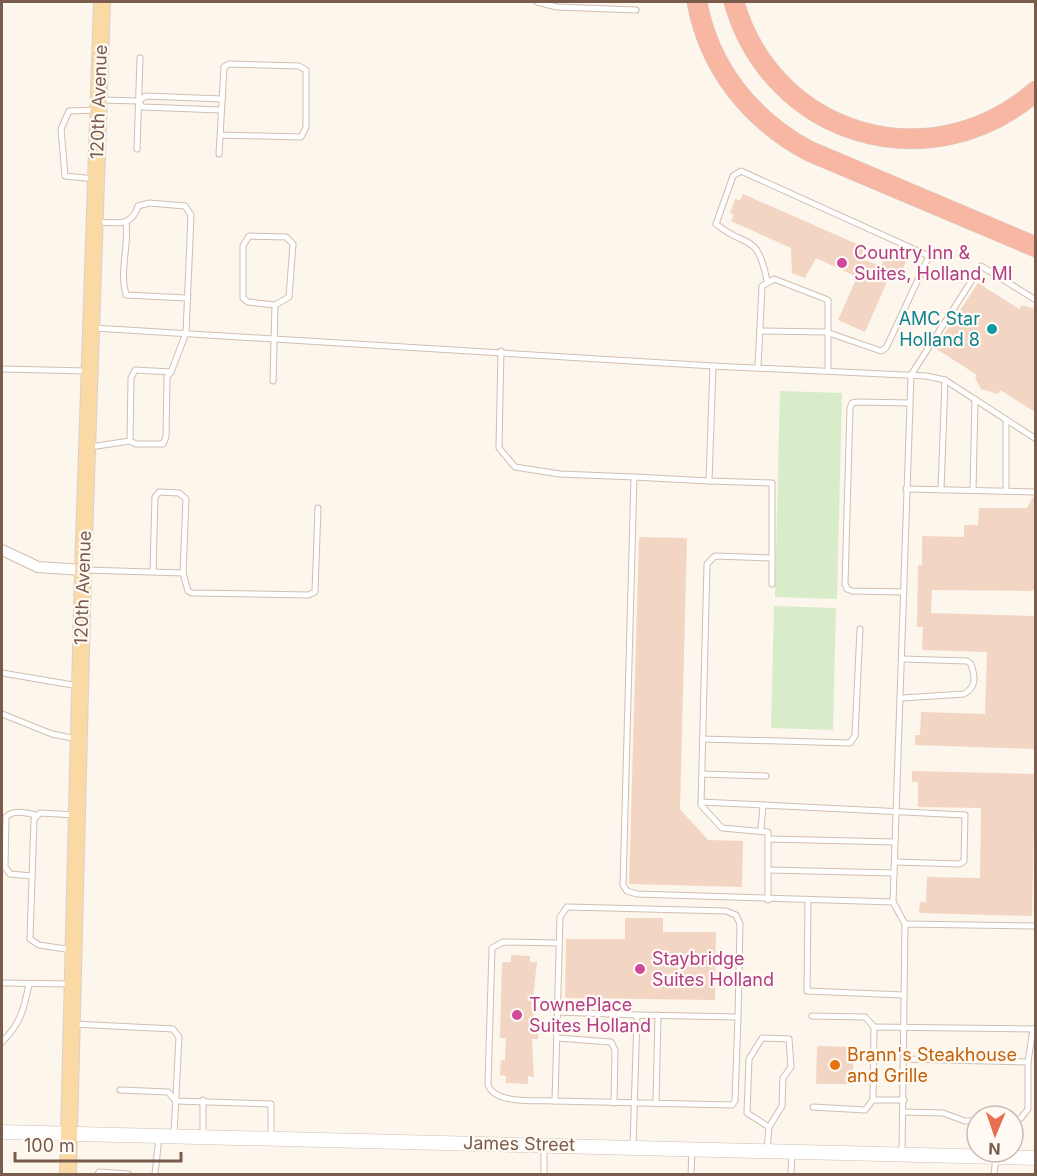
<svg xmlns="http://www.w3.org/2000/svg" width="1037" height="1176" viewBox="0 0 1037 1176" font-family="Inter,sans-serif">
<style>
.green{fill:#d8ecc9}
.building{fill:#f3d5c3}
.lines{fill:none;stroke-linecap:round;stroke-linejoin:round}
.service-casing{stroke:#d1beb0;stroke-width:7}
.minor-casing{stroke:#d1beb0;stroke-width:12}
.tertiary-casing{stroke:#d1beb0;stroke-width:15}
.primary-casing{stroke:#dad1cd;stroke-width:18}
.motorway-casing{stroke:#dad1cd;stroke-width:21}
.service{stroke:#fff;stroke-width:5}
.minor{stroke:#fff;stroke-width:10}
.tertiary{stroke:#fff;stroke-width:14}
.primary{stroke:#fbd9a5;stroke-width:16}
.motorway{stroke:#f7b7a3;stroke-width:20}
.hotel-dot{fill:#d1479c;stroke:#fffaf3;stroke-width:2}
.culture-dot{fill:#0f9aa8;stroke:#fffaf3;stroke-width:2}
.food-dot{fill:#e8710a;stroke:#fffaf3;stroke-width:2}
.labels{text-anchor:middle;stroke-width:4.5;stroke-linejoin:round;paint-order:stroke}
.street-label{font-size:18px;fill:#7a5c4d;stroke:#fffaf3}
.hotel-label{font-size:18px;fill:#b23c85;stroke:#fffaf3;text-anchor:start}
.culture-label{font-size:18px;fill:#0d838f;stroke:#fffaf3;text-anchor:end}
.food-label{font-size:18px;fill:#c56008;stroke:#fffaf3;text-anchor:start}
</style>
<rect width="100%" height="100%" fill="#fdf6ec"/>
<g class="green">
<path d="M780 391 842 393 837 599 775 597Z"/>
<path d="M774 606 836 608 833 730 771 728Z"/>
</g>
<g class="building">
<path d="M743 194 866 248 858 258 881 266 887 253 906 261 900 277 891 273 865 332 838 320 857 277 816 258 805 278 792 273 791 248 731 221 734 215 730 213 735 199 740 200Z"/>
<path d="M978 283 1019 309 1022 305 1035 309V412L1000 390 998 394 981 389 975 378 977 375 935 348Z"/>
<path d="M1033 497H1035V588L1032 591 932 590 931 613 1035 616V749L915 745V735H920L921 712 985 714 987 652 922 650 923 627H917L918 565H922V536L964 537V525H978L979 508H1027Z"/>
<path d="M639 537 687 538 680 809 708 840 743 841 742 887 629 884Z"/>
<path d="M912 771 1035 774 1032 916 919 913 920 902H926L927 877 980 878 981 808 918 807V782H912Z"/>
<path d="M625 918H663V932H716L715 1000 565 998 566 939H625Z"/>
<path d="M511 955 530 956V962H537L532 1007 534 1022H539L538 1039H532L534 1077 528 1076V1084L506 1083V1076L500 1075 501 1060H505L506 1038H500L502 962H511Z"/>
<path d="M817 1046 853 1047V1084H816Z"/>
</g>
<g class="lines">
<defs>
<g id="service">
<path d="M537 2 557 7 636 10"/>
<path d="M101 100 139 101 145 96 222 99"/>
<path d="M140 103 142 107 221 110"/>
<path d="M137 149 140 58"/>
<path d="M219 154 224 67 229 64 299 66 306 70V127L301 137 220 135"/>
<path d="M95 179 65 176 61 129 69 111 97 110"/>
<path d="M98 222C117 223 132 227 138 206L149 203 185 206 191 215 186 333 171 372 135 370 131 378 130 441 136 444H163L166 437 167 377 171 372"/>
<path d="M126 223C129 247 119 271 126 295L187 298"/>
<path d="M94 328 713 366 926 376 945 380 1036 439"/>
<path d="M760 331 826 332 881 351 886 348 929 256 741 171 733 176 716 224C748 250 757 231 767 281"/>
<path d="M501 351 499 448 515 467 560 474 634 477 623 885 627 891 637 894 893 902 905 924"/>
<path d="M713 366 709 481 772 483V558L715 556 707 564 701 805 722 828 768 832V900"/>
<path d="M758 366 762 286 774 279 828 300V370"/>
<path d="M2 369 87 371"/>
<path d="M273 381 275 305 289 297 293 244 286 237 249 236 243 246V298L248 302 275 305"/>
<path d="M90 447 130 441"/>
<path d="M634 477 709 481"/>
<path d="M906 489 1036 492"/>
<path d="M941 490 945 380"/>
<path d="M973 490 975 399"/>
<path d="M1006 491V420"/>
<path d="M85 570 183 573 188 591 192 593 308 595 315 592 318 508"/>
<path d="M153 572 155 497 159 492 179 493 186 499 183 573"/>
<path d="M772 584V558"/>
<path d="M904 592 852 591 847 589 845 584 850 408 852 403 857 402 910 403"/>
<path d="M2 673 79 686"/>
<path d="M902 698 964 694C977 687 975 676 971 664L967 661 903 659"/>
<path d="M2 714 52 734 77 739"/>
<path d="M702 739 850 743 855 736 860 629"/>
<path d="M702 774 766 776"/>
<path d="M701 802 965 815 964 861 960 864 895 862"/>
<path d="M761 829 763 805"/>
<path d="M769 839 895 842"/>
<path d="M769 870 894 873"/>
<path d="M32 876 10 874 5 867 6 817C14 809 26 813 36 815"/>
<path d="M808 900 807 991 903 995"/>
<path d="M893 902 911 375 981 266 1036 300"/>
<path d="M72 950 39 945 30 939 34 819 40 813 76 815"/>
<path d="M2 983 71 984"/>
<path d="M558 1012 637 1015"/>
<path d="M812 1016 865 1017 874 1027"/>
<path d="M74 1024 173 1029 179 1037 174 1134"/>
<path d="M557 1038 611 1042 615 1050 614 1103"/>
<path d="M2 1042C21 1023 24 1009 29 984"/>
<path d="M904 1059 1028 1062"/>
<path d="M120 1090 168 1092 176 1101 271 1104V1137"/>
<path d="M873 1100 874 1027 1036 1029"/>
<path d="M555 1101C538 1100 493 1105 488 1084L492 948 503 942 559 943"/>
<path d="M656 1104 658 1015"/>
<path d="M813 1107 865 1110 873 1100H904"/>
<path d="M903 1112 943 1113 965 1121H977"/>
<path d="M1013 1121 1021 1118 1028 1109V1062L1033 1029"/>
<path d="M203 1135V1100"/>
<path d="M633 1147 637 1015 738 1017 740 924 736 915 726 911 567 907 560 917 555 1101 732 1105 735 1101 738 1017"/>
<path d="M767 1151 769 1127 782 1106 783 1078 791 1067 789 1039 762 1038 749 1059 747 1113 769 1127"/>
<path d="M902 1153 905 924 1036 926"/>
<path d="M98 1174 99 1172 128 1174"/>
<path d="M155 1174 159 1137"/>
<path d="M544 1174V1147"/>
<path d="M691 1174 692 1151"/>
<path d="M791 1174 792 1153"/>
<path d="M994 1174 996 1158"/>
</g>
<path id="minor" d="M2 550 38 567 83 570"/>
<path id="tertiary" d="M2 1132 1036 1158"/>
<path id="primary" d="M68 1174 83 570 102 2"/>
<g id="motorway">
<path d="M697 2C709 68 751 120 809 151L1036 247"/>
<path d="M734 2C772 136 930 183 1036 91"/>
</g>
</defs>
<use href="#service" class="service-casing"/>
<use href="#minor" class="minor-casing"/>
<use href="#tertiary" class="tertiary-casing"/>
<use href="#primary" class="primary-casing"/>
<use href="#motorway" class="motorway-casing"/>
<use href="#service" class="service"/>
<use href="#minor" class="minor"/>
<use href="#tertiary" class="tertiary"/>
<use href="#primary" class="primary"/>
<use href="#motorway" class="motorway"/>
</g>
<g class="hotel-dot">
<circle cx="842" cy="263" r="6"/>
<circle cx="640" cy="969" r="6"/>
<circle cx="517" cy="1015" r="6"/>
</g>
<circle class="culture-dot" cx="992" cy="329" r="6"/>
<circle class="food-dot" cx="835" cy="1065" r="6"/>
<g class="labels">
<g class="street-label">
<text transform="translate(99 102) rotate(-88)" y="6">120th Avenue</text>
<text transform="translate(83 588) rotate(-88)" y="6">120th Avenue</text>
<text transform="translate(519 1144) rotate(1)" y="6">James Street</text>
</g>
<g class="hotel-label">
<text x="854" y="259">Country Inn &amp;<tspan x="854" dy="21">Suites, Holland, MI</tspan></text>
<text x="652" y="965">Staybridge<tspan x="652" dy="21">Suites Holland</tspan></text>
<text x="529" y="1011">TownePlace<tspan x="529" dy="21">Suites Holland</tspan></text>
</g>
<g class="culture-label">
<text x="980" y="325">AMC Star<tspan x="980" dy="21">Holland 8</tspan></text>
</g>
<g class="food-label">
<text x="847" y="1061">Brann's Steakhouse<tspan x="847" dy="21">and Grille</tspan></text>
</g>
</g>
<rect width="1037" height="1176" fill="none" stroke="#7a5c4d" stroke-width="6"/>
<g transform="translate(995 1134) rotate(182)"><circle r="28" fill="#fffaf3" stroke="#cabbb1" stroke-width="1.5"/>
<path d="M0-4.5L10 22L0 15L-10 22Z" fill="#e76f51"/>
<text y="-9" font-size="16" font-weight="bold" text-anchor="middle" fill="#7a5c4d">N</text>
</g>
<path d="M15 1152v9h166v-9" fill="none" stroke="#7a5c4d" stroke-width="3"/>
<text x="24" y="1152" font-size="18" fill="#7a5c4d" stroke="#fffaf3" stroke-width="4.5" paint-order="stroke">100 m</text>
</svg>
